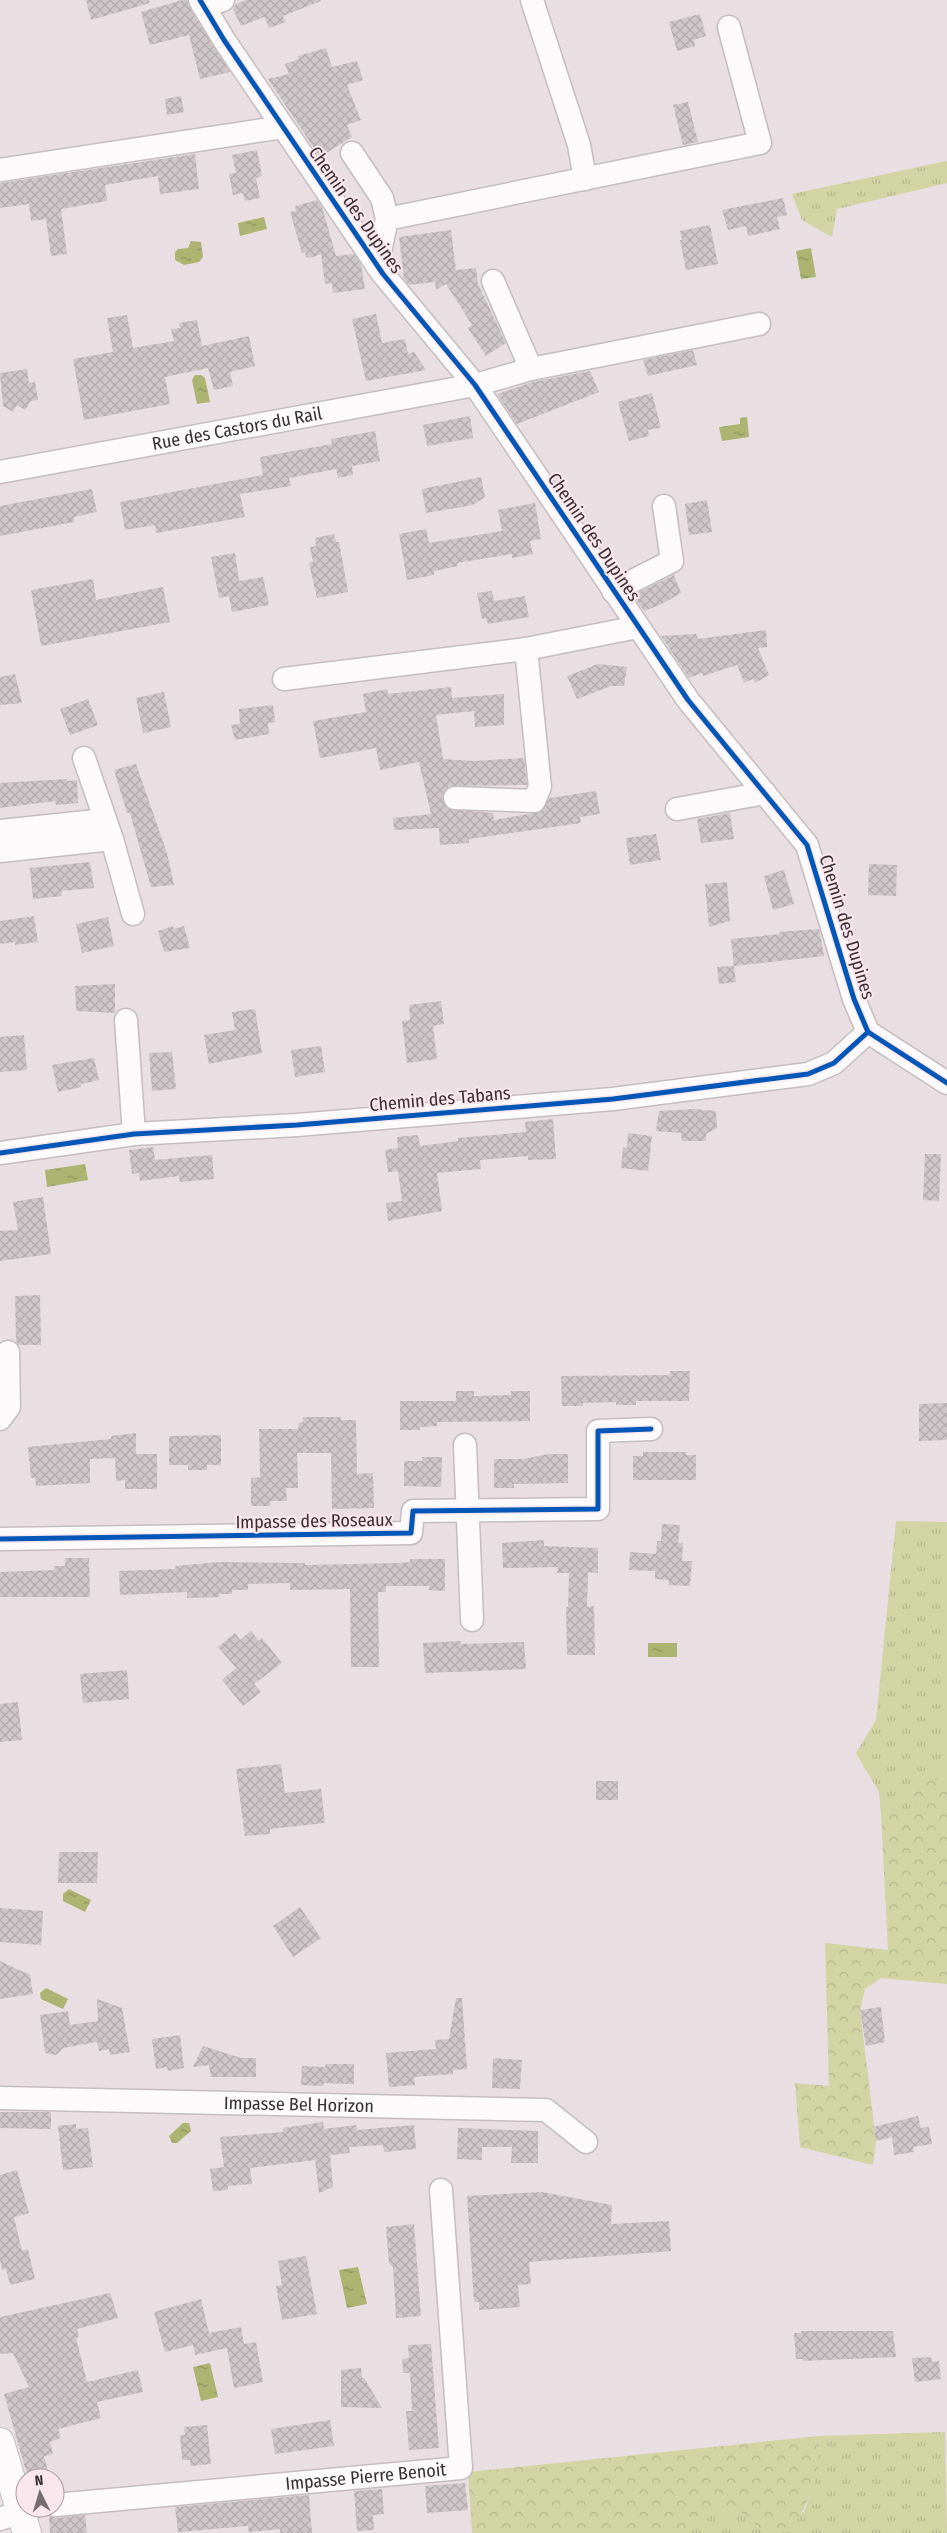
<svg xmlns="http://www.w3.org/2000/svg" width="947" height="2533" viewBox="0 0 947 2533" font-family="'Fira Sans Condensed',sans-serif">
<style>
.grass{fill:url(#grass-tufts)}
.forest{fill:url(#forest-crowns)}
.water{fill:url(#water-ripples)}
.building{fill:url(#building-cross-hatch)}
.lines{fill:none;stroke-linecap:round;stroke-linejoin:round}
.minor-casing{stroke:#c5bdbf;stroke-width:25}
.major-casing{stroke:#c5bdbf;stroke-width:30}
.minor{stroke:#fcfafa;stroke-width:22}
.major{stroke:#fcfafa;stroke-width:28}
.cycleway-casing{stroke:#fae7ed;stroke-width:8}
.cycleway{stroke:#0057b8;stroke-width:5}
.labels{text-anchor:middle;stroke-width:4;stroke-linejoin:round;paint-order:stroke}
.street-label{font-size:18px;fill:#383033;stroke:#fae7ed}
</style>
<defs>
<pattern id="grass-tufts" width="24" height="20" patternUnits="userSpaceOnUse" patternTransform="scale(1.25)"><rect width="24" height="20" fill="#d0d5a3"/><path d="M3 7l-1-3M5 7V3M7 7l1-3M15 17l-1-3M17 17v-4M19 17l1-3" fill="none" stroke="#b3b78d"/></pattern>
<pattern id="forest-crowns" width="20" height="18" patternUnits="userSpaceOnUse" patternTransform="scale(1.25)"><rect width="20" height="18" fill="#d0d5a3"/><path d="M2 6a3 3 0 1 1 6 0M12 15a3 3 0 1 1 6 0" fill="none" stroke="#b3b78d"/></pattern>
<pattern id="water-ripples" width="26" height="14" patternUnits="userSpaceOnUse" patternTransform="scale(1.25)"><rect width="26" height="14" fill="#abb471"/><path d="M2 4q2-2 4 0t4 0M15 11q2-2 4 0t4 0" fill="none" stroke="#8c935d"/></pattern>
<pattern id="building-cross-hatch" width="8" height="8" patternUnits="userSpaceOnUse" patternTransform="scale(1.25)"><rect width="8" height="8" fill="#cfc6c9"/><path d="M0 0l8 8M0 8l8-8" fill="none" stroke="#b2aaad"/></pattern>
</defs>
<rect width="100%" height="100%" fill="#e9dee1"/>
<g class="grass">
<path d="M947 161V183L837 209 832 237 802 220 792 194Z"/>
<path d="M896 1521 947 1522V1779L913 1783 912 1814H881L879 1792 856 1753 876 1720Z"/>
<path d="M945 2432 947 2533H688L686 2519 735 2507 763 2531 804 2512C813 2486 822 2463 819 2436Z"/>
</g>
<g class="forest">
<path d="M947 1779V1984L881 1978 865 1989 860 2010 876 2141 873 2165 800 2147 795 2083 829 2086 825 1943 888 1950 881 1814 912 1813 913 1782Z"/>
<path d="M819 2436C823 2470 809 2504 790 2532L763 2531 735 2507 687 2519 688 2533H472L468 2472Z"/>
</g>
<g class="water">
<path d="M264 217 267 229 240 236 238 223Z"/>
<path d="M191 241 201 242 203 257 199 262 184 265 175 260V252L178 249 188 248Z"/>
<path d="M811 248 816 277 801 279 796 251Z"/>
<path d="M195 375H201L205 378 210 402 197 404 192 380Z"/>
<path d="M747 417 749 437 722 441 719 427 740 424V418Z"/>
<path d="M85 1164 88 1180 47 1187 45 1170Z"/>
<rect x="648" y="1643" width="29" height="14"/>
<path d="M69 1889 91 1900 85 1912 63 1901V1894Z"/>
<path d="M46 1988 68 1999 63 2009 41 1999 40 1993Z"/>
<path d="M183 2123H189L191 2131 177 2143H172L169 2136Z"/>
<path d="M358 2267 367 2304 347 2308 339 2270Z"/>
<path d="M210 2363 218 2397 201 2401 193 2367Z"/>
</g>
<g class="building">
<path d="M86 0H149L150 3 91 20Z"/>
<path d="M182 0H187L191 10 230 72 200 79 189 35 150 45 141 12Z"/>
<path d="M246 0H320L321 1 283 16 286 22 269 28 264 17 241 26 233 9 236 4Z"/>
<path d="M700 14 706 36 694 40 695 46 677 51 669 22Z"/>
<path d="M326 48 332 67 357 61 363 80 347 85 361 120 347 125 352 137 320 157 268 79 289 74 285 64 299 59 298 56Z"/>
<path d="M181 96 184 112 167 115 165 99Z"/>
<path d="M688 102 698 142 683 145 673 105Z"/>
<path d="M257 150 262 176 256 178 260 198 245 201 243 193 233 195 229 174 236 173 232 155Z"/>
<path d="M195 154 199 189 160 194 158 176 105 185 107 201 61 209 67 254 51 256 46 219 31 221 29 204 0 208V183Z"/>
<path d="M783 198 787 215 777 217 780 229 748 236 746 226 728 230 722 210Z"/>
<path d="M317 200 322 207 336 256 354 254 361 264 365 289 333 293 332 283 325 284 321 254 310 258 306 257 305 252 302 253 290 212 296 211 295 206Z"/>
<path d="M710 225 718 264 686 270 680 240H682L680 231Z"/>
<path d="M451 230 456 270 476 268 478 284 506 343 486 356 468 328 472 325 446 284 436 290 435 282 409 285 404 279 399 237Z"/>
<path d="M376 314 382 343 405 339 408 354 414 352 426 370 366 381 352 319Z"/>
<path d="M127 315 133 348 174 341 171 329 180 328 179 323 197 320 202 346 249 336 255 366 230 372 233 386 214 390 208 368 165 377 170 404 84 420 73 359 113 352 107 318Z"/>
<path d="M693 350 697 365 648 376 643 360Z"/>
<path d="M27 369 29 383 35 382 38 400 31 401 25 410 17 405 13 412 3 406 0 373Z"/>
<path d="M590 371 599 392 517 424 497 394 533 382Z"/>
<path d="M652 393 661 428 648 430 649 436 629 441 618 402Z"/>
<path d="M470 416 473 438 427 446 423 425Z"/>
<path d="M375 431 380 461 352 466 353 475 338 478 336 469 289 478 291 486 240 494 245 517 156 533 155 525 125 530 120 502 263 475 260 457 332 444 331 439Z"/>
<path d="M481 477 485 497 473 505 426 513 422 489Z"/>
<path d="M92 489 97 512 74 517V522L0 536V506Z"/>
<path d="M707 500 712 532 689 535 685 504Z"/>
<path d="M535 503 541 539 530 541 533 554 512 558V554L457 563 458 566 434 571V575L407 580 399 534 426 529 429 543 502 531 498 510Z"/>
<path d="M334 534 336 542H339L348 592 317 598 309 563 313 562 310 547 316 546 315 538Z"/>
<path d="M235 553 239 581 263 577 269 605 232 612 229 596 219 598 211 557Z"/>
<path d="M674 575 681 593 662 604 644 611 633 595Z"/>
<path d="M93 579 96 600 163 587 170 622 41 646 31 590Z"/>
<path d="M492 591 494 601 525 596 529 617 488 624 486 618 482 619 477 593Z"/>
<path d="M766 630 767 647 758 648 769 675 755 683 753 679 744 683 737 665 703 676 702 673 689 678 661 636 696 634 698 639Z"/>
<path d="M598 664 627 667 624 686H611L577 699 567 676Z"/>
<path d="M15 674 22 703 0 705V677Z"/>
<path d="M451 687 452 698 504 694V725L475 727 474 711 436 715 443 759 473 761 524 758 527 785 449 786 442 797 448 809 493 813 494 820 540 812 550 798 596 791 600 814 580 817 581 823 469 839V843L440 845 439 828 394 830 393 818 431 814 419 762 380 770 376 748 320 758 313 721 366 712 363 694 387 689 388 694Z"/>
<path d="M164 692 171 727 143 733 136 698Z"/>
<path d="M88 699 98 725 70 735 60 709Z"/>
<path d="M273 705 275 722 268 723 269 734 235 740 231 725 240 724 239 709Z"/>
<path d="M136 764 167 853 174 885 151 887 130 813H127L114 770Z"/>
<path d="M67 779V781L77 780 78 803 56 805 55 801 0 808V783Z"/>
<path d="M730 813 734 839 701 843 697 819Z"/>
<path d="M656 834 661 860 630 865 626 838Z"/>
<path d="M90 862 94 888 61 891 62 896 33 899 30 868Z"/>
<path d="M869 864 897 865 896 896 868 895Z"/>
<path d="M784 870 794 904 773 910 764 876Z"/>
<path d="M727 882 730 921 709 927 705 884Z"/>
<path d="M34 916 38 942 15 945V942L0 944V921Z"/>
<path d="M108 917 114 946 82 953 76 924Z"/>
<path d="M173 926 174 929 184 926 190 948 164 952 158 931Z"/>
<path d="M819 929 824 956 734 966 731 939 780 934 779 932Z"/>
<path d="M734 966 736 982 719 984 717 967Z"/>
<path d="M115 984V1013L76 1011 75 986Z"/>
<path d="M441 1001 444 1024 433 1026 437 1059 407 1063 402 1021 410 1020 409 1005Z"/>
<path d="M255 1009 262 1053 209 1064 204 1035 235 1030 232 1012Z"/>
<path d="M24 1035 27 1070 0 1072V1037Z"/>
<path d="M321 1046 325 1072 295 1077 291 1050Z"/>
<path d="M172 1052 176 1089 152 1091 149 1053Z"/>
<path d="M94 1058 99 1080 81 1084V1087L58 1092 52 1065Z"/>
<path d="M694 1109 716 1111 717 1128 706 1134V1141H682L681 1133 656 1131 659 1111Z"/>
<path d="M553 1119 556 1159 528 1160V1156L480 1160 481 1169 437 1173 442 1211 388 1221 386 1203 402 1201 398 1171 388 1172 385 1150 398 1148 397 1137 418 1135 420 1146 458 1141V1138L526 1132 525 1122Z"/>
<path d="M628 1133 652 1136 648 1171 621 1168 623 1147 627 1148Z"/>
<path d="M153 1147 155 1160 212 1155 214 1179 180 1182 179 1176 140 1181 139 1173 132 1174 129 1150Z"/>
<path d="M925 1154H941L939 1201 923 1200Z"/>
<path d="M43 1197 51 1254 0 1261V1231L18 1230 13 1202Z"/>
<path d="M40 1295 41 1345H19L16 1342 15 1296Z"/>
<path d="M670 1371H690L689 1401H636V1405H616V1402L583 1403V1406H562L561 1376 670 1375Z"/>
<path d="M456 1391H474V1396L511 1395V1391H530V1421L437 1422V1426L420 1427V1430H400V1401H456Z"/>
<path d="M947 1403V1440L919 1441V1404Z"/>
<path d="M303 1417H341V1420H356L357 1474 373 1473 374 1508 332 1509 331 1453H297L298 1488H286L287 1501H270V1506H251V1478L260 1477 259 1429H298L299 1423 303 1422Z"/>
<path d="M136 1433V1454H157V1489H125V1480L116 1481 115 1458 90 1459V1483L36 1486 35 1478H31L28 1447 111 1439V1436Z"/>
<path d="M221 1435V1465H207V1470H188V1465H169V1436Z"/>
<path d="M643 1452H686V1455H696V1480H633V1456H643Z"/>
<path d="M549 1454H568V1483L514 1484V1488H494V1459H523Z"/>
<path d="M422 1457H442L441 1487 404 1486V1461H422Z"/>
<path d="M662 1524 680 1525 678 1543H683L682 1561H692L690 1586 668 1585 669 1580 655 1579V1571L629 1570 630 1552 656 1554 657 1541H661Z"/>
<path d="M544 1540V1546L598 1548V1573L588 1572 587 1607 594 1606 595 1655H567L566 1607H568L569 1573H557L558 1567 503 1568 502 1543Z"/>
<path d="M65 1558H89L90 1597H0V1572L54 1570V1566H65Z"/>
<path d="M410 1559H445V1591L429 1590V1586H386V1592H378L379 1667H351L350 1589 290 1590V1583L248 1584V1590H232V1594H219V1597L187 1598V1592L120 1595 119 1571 175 1569V1566L220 1562 305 1563V1565L399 1563 410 1562Z"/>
<path d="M251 1631 259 1641 262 1638 282 1663 254 1684 261 1692 243 1706 222 1680 236 1668 218 1647 235 1633 240 1640Z"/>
<path d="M461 1641V1644L524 1642 526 1669 425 1673 423 1643Z"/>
<path d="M127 1670 129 1699 83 1703 80 1674Z"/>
<path d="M18 1702 22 1740 0 1742V1704Z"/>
<path d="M281 1764 285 1793 321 1789 325 1823 270 1829V1834L245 1836 236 1769Z"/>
<rect x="596" y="1781" width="22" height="19"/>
<path d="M59 1852H98L97 1883H58Z"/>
<path d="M300 1907 321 1938 293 1957 273 1926Z"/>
<path d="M0 1908 43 1911 41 1945 0 1942Z"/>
<path d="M0 1961 30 1975 33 1994 0 1999Z"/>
<path d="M456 1998H462L467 2069 453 2070V2074L414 2077 415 2085 389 2087 386 2053 436 2049 435 2040 449 2039Z"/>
<path d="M97 1999 122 2008 130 2052 110 2055 109 2049 99 2051 97 2042 63 2048 56 2055 45 2053 40 2015 68 2011 70 2025 98 2021Z"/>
<path d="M881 2007 885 2042 866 2046 860 2010Z"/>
<path d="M180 2035 184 2068 168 2071 167 2067 156 2069 152 2039Z"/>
<path d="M203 2046 241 2058H256V2077H211L209 2065 193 2067Z"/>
<path d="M493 2058 522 2060 520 2089 492 2088Z"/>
<path d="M326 2064H354V2084L324 2083 323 2086 301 2085 302 2066 325 2067Z"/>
<path d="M0 2112H51V2129L0 2128Z"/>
<path d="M918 2116 921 2128 929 2127 932 2144 913 2147 914 2152 894 2155 892 2137 876 2141 873 2127Z"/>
<path d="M323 2122 324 2129 356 2125 357 2130 414 2125 416 2149 384 2152 383 2145 349 2147 350 2153 330 2155 333 2187 319 2193 315 2160 250 2168 252 2184 228 2186V2190L213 2191 210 2169 224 2167 220 2137 283 2132V2128Z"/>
<path d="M76 2124V2129L88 2128 93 2167 63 2170 58 2126Z"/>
<path d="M458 2128 538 2131V2163H511L512 2147H482V2160L457 2159Z"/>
<path d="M17 2170 29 2213 14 2217 22 2251 28 2249 35 2279 10 2285 6 2269 2 2270 0 2260V2175Z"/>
<path d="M542 2192 612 2205 611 2224 669 2221 671 2251 529 2262 531 2284 518 2285 520 2307 479 2310V2302H474L467 2196Z"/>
<path d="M414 2224 421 2316 396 2318 393 2267 389 2263 386 2227Z"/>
<path d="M306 2256 317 2314 282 2320 276 2286 282 2285 278 2261Z"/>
<path d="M110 2293 118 2318 77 2329 79 2337 76 2338 87 2382 138 2370 143 2392 97 2402 101 2418 58 2429 61 2438 50 2442 53 2454 44 2456 48 2471 28 2478 4 2394 29 2387 13 2353 0 2354V2317Z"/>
<path d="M201 2299 209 2333 241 2327 244 2344 256 2342 263 2382 234 2388 227 2348 195 2355 193 2345 165 2352 154 2312Z"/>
<path d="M801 2331H893L896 2357 803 2361V2359H796L794 2333H801Z"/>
<path d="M431 2344 439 2448 409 2450 406 2411H412L410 2373H403L402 2359 409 2358 408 2345Z"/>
<path d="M931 2357 932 2362 939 2361 941 2379 915 2382 912 2358Z"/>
<path d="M361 2368 362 2378H364L382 2408 341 2407V2370Z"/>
<path d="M330 2420 334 2446 275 2454 271 2429Z"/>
<path d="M207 2425 211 2464 190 2466V2460H182L180 2435H185L184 2427Z"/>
<path d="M465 2483 468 2510 427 2513 425 2486Z"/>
<path d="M382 2489 384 2514 373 2515 374 2530 357 2531 354 2491Z"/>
<path d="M309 2495 312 2533H280V2529L249 2532 248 2526 178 2532 175 2507Z"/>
<path d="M85 2515 87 2533H50L49 2516 56 2518Z"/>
</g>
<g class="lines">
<defs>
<g id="minor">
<path d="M200 0 224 40 383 274 475 385 688 700 807 845 854 999 868 1032 947 1083"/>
<path d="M532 0 579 145 585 179"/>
<path d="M203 6 223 0"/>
<path d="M352 153 382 198 387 219"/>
<path d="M0 170 283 127"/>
<path d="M377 266 387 219 760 143 729 27"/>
<path d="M493 281 531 369"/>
<path id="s1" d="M0 472 475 385 531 369 759 324"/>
<path d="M613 591 672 561 664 506"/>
<path d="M284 679 526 649 638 627"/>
<path d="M84 758 112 839 133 914"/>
<path d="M455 798 534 801 540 787 526 649"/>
<path d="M677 809 765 793"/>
<path d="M0 831 105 820"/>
<path d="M0 851 112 839"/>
<path d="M126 1020 134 1134"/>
<path d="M0 1153 134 1134 297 1125 613 1099 808 1074 834 1063 868 1032"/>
<path d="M0 1419 9 1407 8 1352"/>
<path d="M465 1445 472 1620"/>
<path d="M0 1539 411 1533 413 1511 598 1509V1431L651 1429"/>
<path id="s2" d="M0 2098 546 2110 586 2142"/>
<path id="s3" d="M55 2505 461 2468 441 2190"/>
<path d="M0 2519 32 2508"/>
</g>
<path id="major" d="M0 2442 27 2533"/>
</defs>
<use href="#minor" class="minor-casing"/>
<use href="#major" class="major-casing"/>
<use href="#minor" class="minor"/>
<use href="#major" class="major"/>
<defs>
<g id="cycleway">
<path d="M200 0 224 40 383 274 475 385 688 700 807 845 854 999 868 1032 947 1083"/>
<path d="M0 1153 134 1134 297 1125 613 1099 808 1074 834 1063 868 1032"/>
<path d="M0 1539 411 1533 413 1511 598 1509V1431L651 1429"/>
</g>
</defs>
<use href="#cycleway" class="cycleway-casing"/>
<use href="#cycleway" class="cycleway"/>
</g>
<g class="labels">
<g class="street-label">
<text transform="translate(356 210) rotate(55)" y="6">Chemin des Dupines</text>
<text dy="6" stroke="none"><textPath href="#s1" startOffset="241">Rue des Castors du Rail</textPath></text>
<text transform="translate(594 537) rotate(56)" y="6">Chemin des Dupines</text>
<text transform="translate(847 927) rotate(73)" y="6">Chemin des Dupines</text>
<text transform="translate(440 1099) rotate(-5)" y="6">Chemin des Tabans</text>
<text transform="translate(314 1521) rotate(-1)" y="6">Impasse des Roseaux</text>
<text dy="6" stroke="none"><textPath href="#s2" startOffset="299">Impasse Bel Horizon</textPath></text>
<text dy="6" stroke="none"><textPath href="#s3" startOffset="312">Impasse Pierre Benoit</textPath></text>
</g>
</g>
<g transform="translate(40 2493) rotate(355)"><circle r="24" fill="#fae7ed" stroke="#ac9ea3"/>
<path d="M0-4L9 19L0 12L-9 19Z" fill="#766d70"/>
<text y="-8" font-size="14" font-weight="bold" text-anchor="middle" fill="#383033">N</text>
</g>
</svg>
